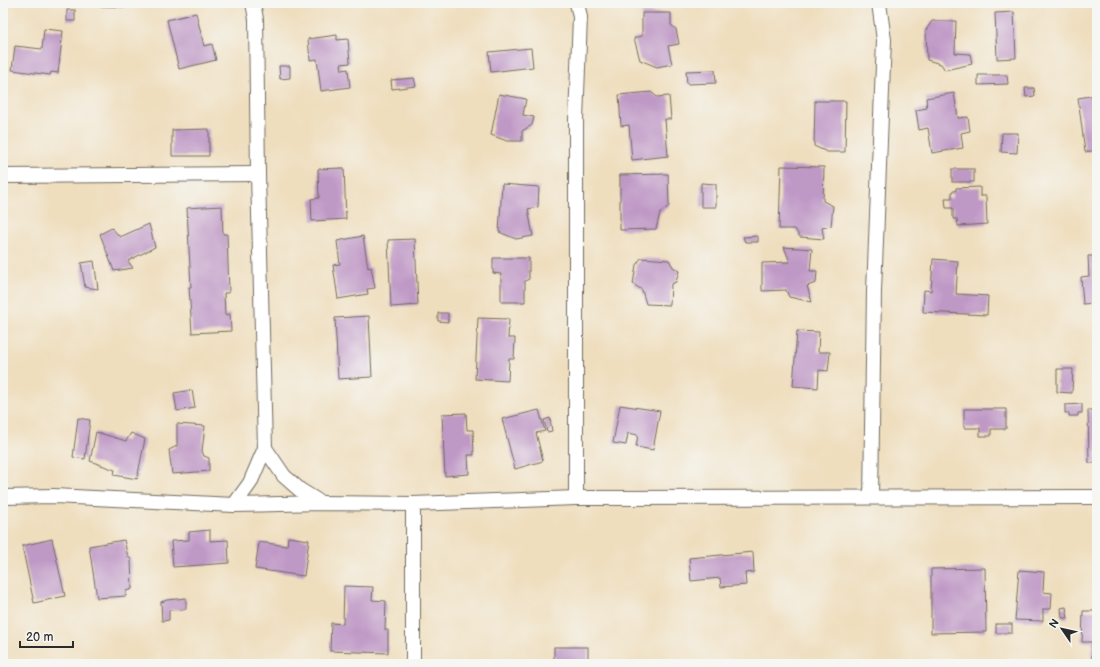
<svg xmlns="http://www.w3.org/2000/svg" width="1100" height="667" viewBox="0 0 1100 667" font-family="'Balsamiq Sans',sans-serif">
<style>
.building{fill:#bf99c6}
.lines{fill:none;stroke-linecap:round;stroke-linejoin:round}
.street-casing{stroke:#706a5e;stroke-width:16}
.street{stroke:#fff;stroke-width:14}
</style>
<rect width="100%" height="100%" fill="#f6f6f2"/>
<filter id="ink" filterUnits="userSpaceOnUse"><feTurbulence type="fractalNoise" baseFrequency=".025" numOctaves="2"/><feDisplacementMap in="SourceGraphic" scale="8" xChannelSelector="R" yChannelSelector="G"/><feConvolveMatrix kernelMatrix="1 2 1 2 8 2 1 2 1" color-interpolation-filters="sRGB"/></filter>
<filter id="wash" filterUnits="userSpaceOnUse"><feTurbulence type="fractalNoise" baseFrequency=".012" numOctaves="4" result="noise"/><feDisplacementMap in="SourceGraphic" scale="16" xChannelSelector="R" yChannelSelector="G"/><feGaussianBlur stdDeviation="0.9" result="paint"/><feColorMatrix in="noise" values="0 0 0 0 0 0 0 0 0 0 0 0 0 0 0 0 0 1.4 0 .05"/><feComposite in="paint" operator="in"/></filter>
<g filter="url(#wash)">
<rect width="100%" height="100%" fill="#efdebe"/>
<g id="blocks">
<g class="building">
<path d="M97 3H130V7L97 6Z"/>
<rect x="67" y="10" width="8" height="11"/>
<path d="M1014 12 1016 58 997 59 995 13Z"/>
<path d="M196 13 204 46 212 44 216 60 179 69 167 20Z"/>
<path d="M642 13H671V25L676 29 679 44 668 46 672 64 657 67 640 60 634 38 642 36Z"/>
<path d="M932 21H956L955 53 970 54 972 64 945 70 941 64 927 60 926 30Z"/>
<path d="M44 29 63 31 58 73 51 72 50 75 12 70 15 46 42 49Z"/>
<path d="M337 35V40L348 39 350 63 341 64 342 70 348 69 350 87 321 91 317 59 310 60 308 39Z"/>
<path d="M531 48 533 67 491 72 489 52Z"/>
<path d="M279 66H290V78L280 79Z"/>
<path d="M715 70 716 83 687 84 686 71Z"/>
<path d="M978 75H1007L1008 84 978 85Z"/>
<path d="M414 78 416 86 392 89 391 80Z"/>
<path d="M1025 88H1034L1035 96 1026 97Z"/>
<path d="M651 92 657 97 669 96 671 119H665L668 156 632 160 629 125 621 126 619 95Z"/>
<path d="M954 93 958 118 968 117 970 131 961 133 963 148 932 153 928 128 919 130 916 110 927 108 926 98Z"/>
<path d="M499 94 526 99 523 115 534 117 532 125 522 131V141H507L491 135Z"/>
<path d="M1097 95V150L1085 152 1078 98Z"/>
<path d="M815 101H846L845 152H827L814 146Z"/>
<path d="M209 129V156H172V130Z"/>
<path d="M1002 133H1018L1017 153 1001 152Z"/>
<path d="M781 166 824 167 823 201 833 206 831 226 822 228 824 239 800 237 795 229H779Z"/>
<path d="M344 168 346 219 312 221 311 199 319 198 318 169Z"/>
<rect x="952" y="169" width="22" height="13"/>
<path d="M668 174 669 206 660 213 656 229 620 230V175Z"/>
<path d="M701 183 716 184V207H701Z"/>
<path d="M502 184 539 187 538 207 528 209 533 236 516 239 499 232Z"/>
<path d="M980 187V196H986L987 224 958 226 957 219H953V208H946L945 198H952V191H956V188Z"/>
<path d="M222 206 223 234H227L229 293H224L225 315 230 314 231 331 192 333 189 287H191L187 208Z"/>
<path d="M149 224 155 247 128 261 133 268 114 271 100 234 112 228 120 237Z"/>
<path d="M363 236 368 268 371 267 375 288 367 289 368 294 338 299 333 265 340 264 337 241Z"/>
<path d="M758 236V242H745L743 237Z"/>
<path d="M415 239 418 305 391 307 388 240Z"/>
<path d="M784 247 812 249 810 271H817L816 283 807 286 812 302 789 297 786 290 762 291V263L790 262Z"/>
<path d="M1088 256H1097V316H1095L1094 303 1083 304 1081 277 1089 276Z"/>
<path d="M493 258H529V279L525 281V302H501V274L493 273Z"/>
<path d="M641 258 669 260 673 267 679 271 676 282 671 284 670 305 646 304 642 290 633 284 636 265Z"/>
<path d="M933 259 958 261 956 294 988 296 987 315 923 312 924 290 931 291Z"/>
<path d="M94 261 98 289 85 287 81 263Z"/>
<path d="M438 313H448V322L438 321Z"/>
<path d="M369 316 372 377 338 379 335 318Z"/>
<path d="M478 318 509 319 508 338H515L514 359H509L508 381 475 379Z"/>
<path d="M797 331 819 332 818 352H830L828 371 819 370 818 388 793 386Z"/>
<path d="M1057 369H1073L1072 393 1057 392Z"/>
<path d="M192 390 195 408 177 411 174 393Z"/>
<path d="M1082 404V413H1078V416H1069V413H1065V405Z"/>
<path d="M620 405 660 411 653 450 636 447 638 435 628 433 626 445 613 443Z"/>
<path d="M964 409H1006V429H991V436H980V428H964Z"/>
<path d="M539 410 545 431 536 433 543 461 515 469 502 419Z"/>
<path d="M1088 410H1097V463H1089Z"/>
<path d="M466 413 467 430H473L474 455H468L469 474 445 476 442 414Z"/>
<path d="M78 418 90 420 85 459 73 457Z"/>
<path d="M550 418 552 431 547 432 544 420Z"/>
<path d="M177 424 205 426 202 451 204 456 209 458V471L172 474 169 450 177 446Z"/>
<path d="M96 432 126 441 131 433 145 439 137 479 114 475 115 470 90 461Z"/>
<path d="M210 530V541L228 540 229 563 173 567 171 541 189 540V532Z"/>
<path d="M288 537 309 540 304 576 255 569 259 542 287 546Z"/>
<path d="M52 539 65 596 34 603 22 546Z"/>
<path d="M124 540 128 557 131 559 132 589 126 591V596L97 598 89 546Z"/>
<path d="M753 552 754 572 745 573 746 585 721 587 720 578 691 581 689 558Z"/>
<path d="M985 568 986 632 931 633V569Z"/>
<path d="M1019 570 1044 572 1043 592 1052 593 1051 609H1043V621L1015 620Z"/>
<path d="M344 586 373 587 372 600 386 601 385 630H388V653L330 651 331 623 343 624Z"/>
<path d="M186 598V609L169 610V620L162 621 161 602 167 600Z"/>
<path d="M1066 607 1068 618H1062L1061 608Z"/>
<path d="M1083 611H1097V660L1092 659V642H1082Z"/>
<rect x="996" y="624" width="16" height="9"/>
<rect x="554" y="647" width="34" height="17"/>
</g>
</g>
</g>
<g filter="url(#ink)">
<use href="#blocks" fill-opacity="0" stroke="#706a5e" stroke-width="1"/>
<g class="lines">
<defs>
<g id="street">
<path d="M253 3 256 19 258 174 265 448"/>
<path d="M3 176 258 174"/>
<path d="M3 497 54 496 234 505 321 503 413 504 576 498 1097 497"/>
<path d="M871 497 874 291 884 40 879 3"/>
<path d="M576 498V119L580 17 577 3"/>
<path d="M234 505 250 483 265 448 284 476 300 490 321 503"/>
<path d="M413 664V504"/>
</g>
</defs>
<use href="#street" class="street-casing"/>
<use href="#street" class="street"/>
</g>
</g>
<rect width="1100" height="667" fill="none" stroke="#f6f6f2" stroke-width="16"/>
<g transform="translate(1062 629) rotate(304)" stroke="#f6f6f2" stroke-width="3" paint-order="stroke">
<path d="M0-3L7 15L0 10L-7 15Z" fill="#2b2b2b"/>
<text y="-6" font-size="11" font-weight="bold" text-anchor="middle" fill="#2b2b2b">N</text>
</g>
<path d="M20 641v6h53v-6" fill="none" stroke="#2b2b2b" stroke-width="2"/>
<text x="26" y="641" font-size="12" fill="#2b2b2b" stroke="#f6f6f2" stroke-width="3" paint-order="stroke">20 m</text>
</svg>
